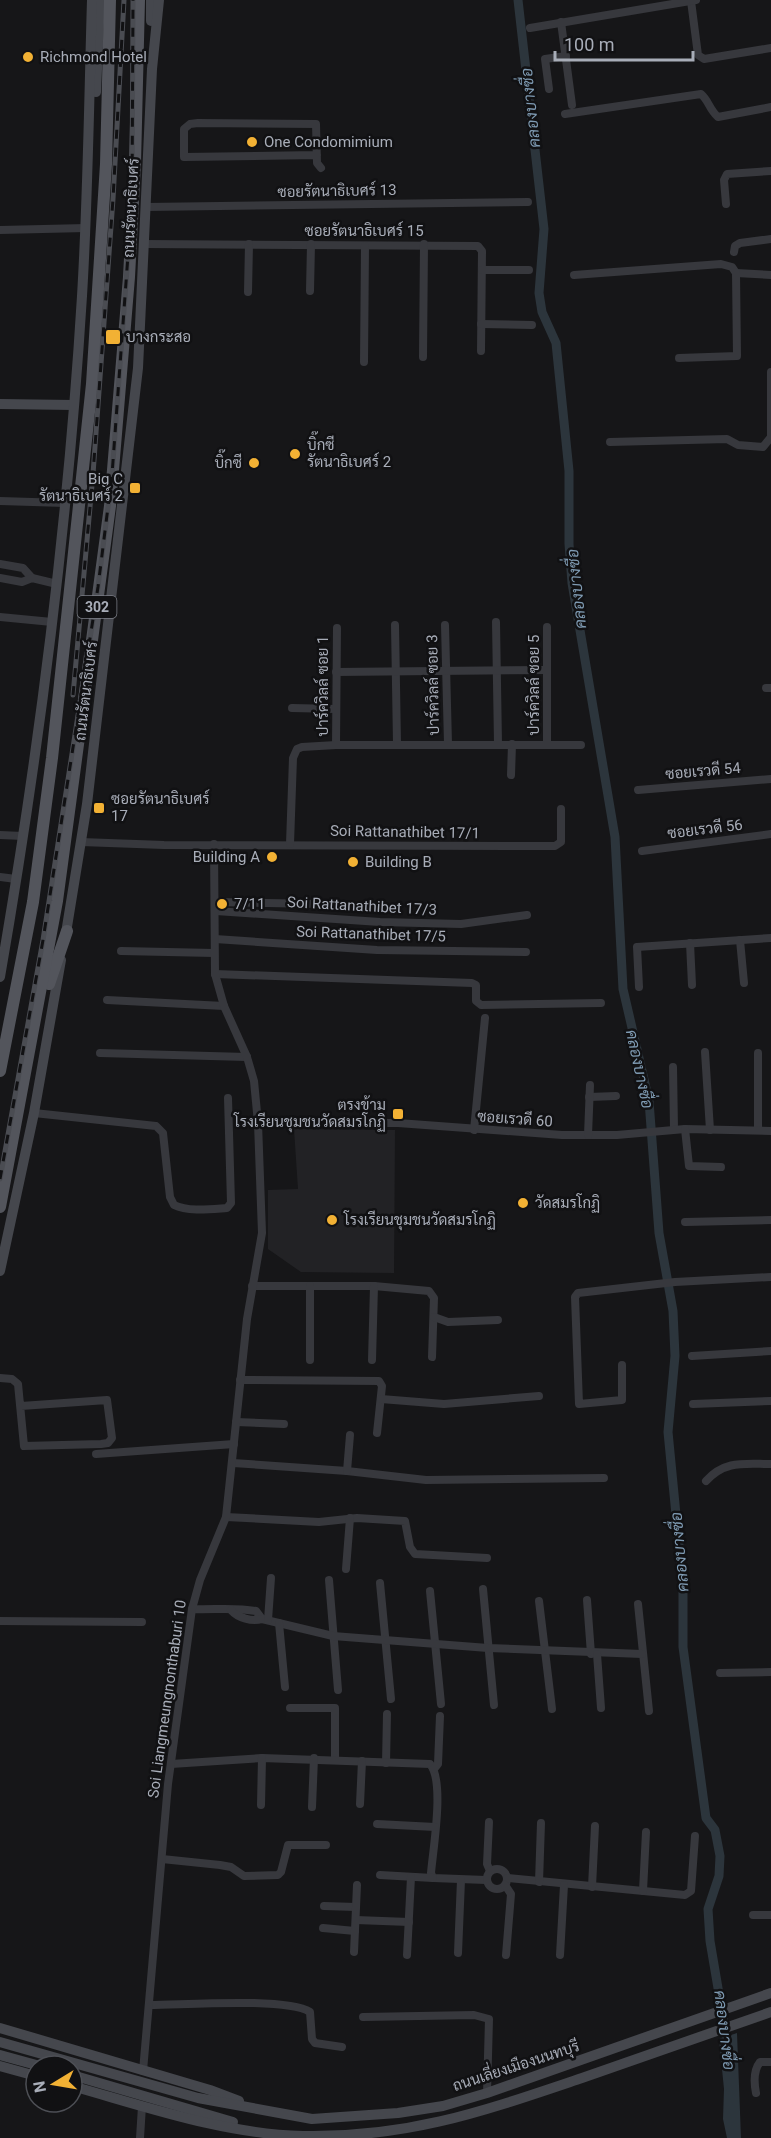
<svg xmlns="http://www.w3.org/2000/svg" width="771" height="2138" viewBox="0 0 771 2138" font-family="Roboto,Sarabun,sans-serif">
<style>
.built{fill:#222225}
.water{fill:#2c353c}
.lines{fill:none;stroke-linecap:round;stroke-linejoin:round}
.canal{stroke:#2c353c;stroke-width:9}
.street{stroke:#37383d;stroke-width:8}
.secondary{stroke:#45474d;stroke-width:10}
.primary{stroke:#53555c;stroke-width:12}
.rail-casing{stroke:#4a4c52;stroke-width:5}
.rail{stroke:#111113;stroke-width:3;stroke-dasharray:9;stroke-linecap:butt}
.poi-dot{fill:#f2b134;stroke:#111113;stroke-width:2}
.labels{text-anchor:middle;stroke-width:5;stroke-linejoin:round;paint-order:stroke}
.shield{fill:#111113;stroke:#7b7e86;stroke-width:1.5}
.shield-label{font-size:14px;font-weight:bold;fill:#a8adb8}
.poi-label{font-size:15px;fill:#a8adb8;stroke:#111113;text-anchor:start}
.street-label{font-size:15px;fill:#a8adb8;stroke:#111113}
.water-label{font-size:16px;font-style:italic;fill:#7f9bb3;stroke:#111113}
</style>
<rect width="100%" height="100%" fill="#161618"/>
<path class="built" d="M294 1129 395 1130 394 1273 301 1272 268 1249V1190L298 1189Z"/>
<path class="water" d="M737 2033 741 2138H727L723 2119 724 2089 719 2039Z"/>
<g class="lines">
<path class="canal" d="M518 0 544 229 539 293 542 312 556 343 569 471V544L572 583 615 837 623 989 649 1101 659 1233 673 1311 675 1356 668 1432 683 1587V1647L706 1818 715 1830 720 1856 719 1876 708 1909 710 1941 728 2047"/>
<g class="street">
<path d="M691 1 698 55 704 59 771 48"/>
<path d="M561 22 572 105"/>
<path d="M530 28 696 0"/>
<path d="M549 89 545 59 566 56"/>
<path d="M565 114 701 94C709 101 709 109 718 117L771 107"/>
<path d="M317 155 184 157V129L190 124 198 123 316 124 317 163 321 168"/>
<path d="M726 204 724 180 727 174 771 171"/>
<path d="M146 207 528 202"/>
<path d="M0 230 86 228"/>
<path d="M144 244 478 246 482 251 481 351"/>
<path d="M734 252 735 246 740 243 771 239"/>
<path d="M482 270H529"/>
<path d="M736 273 771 275"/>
<path d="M574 275 721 264 732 267 736 273 737 356 679 358"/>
<path d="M310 291 311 244"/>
<path d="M248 292 249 244"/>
<path d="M481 324 532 325"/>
<path d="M423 357 424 244"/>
<path d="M364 362 365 246"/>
<path d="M610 442 727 439 738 445 763 447 771 437V372"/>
<path d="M0 501 65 503"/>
<path d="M0 564 23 568 32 578"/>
<path d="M0 578 22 582 32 578 57 584"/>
<path d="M0 617 52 622"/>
<path d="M496 622 498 744"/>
<path d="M395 625 397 744"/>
<path d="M445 625 448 744"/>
<path d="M336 672 547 670"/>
<path d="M766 688H771"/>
<path d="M292 708 336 709"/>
<path d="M547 744V627"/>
<path d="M336 745 337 628"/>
<path d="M511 775 512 744"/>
<path d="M638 790 771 779"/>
<path d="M0 835 23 836"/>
<path d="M81 842 164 845 555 846 561 842V809"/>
<path d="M290 844 293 758 297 749 302 747 336 745H581"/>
<path d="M642 851 771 834"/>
<path d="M0 877 16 879"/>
<path d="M216 902 320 904"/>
<path d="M216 911 380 922 461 924 527 915"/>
<path d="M215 939 377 950 526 952"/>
<path d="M740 940 744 983"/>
<path d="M690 943 692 985"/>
<path d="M121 951 214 953"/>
<path d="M215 974 472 983 476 985V1001L481 1005 601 1003"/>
<path d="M639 987 637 947 771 938"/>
<path d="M107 1000 224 1006"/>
<path d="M705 1052 710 1130"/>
<path d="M100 1053 247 1057"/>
<path d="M758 1053V1130"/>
<path d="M673 1067 674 1129"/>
<path d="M589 1097 616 1096"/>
<path d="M34 1113 156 1126 163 1133 170 1197 174 1205C188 1212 212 1209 227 1208L231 1203 228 1098"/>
<path d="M258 1123H398L562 1135H617L685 1129 771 1131"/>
<path d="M685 1129 689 1166 721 1167"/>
<path d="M474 1130 485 1018"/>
<path d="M588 1135 590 1085"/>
<path d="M685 1222 771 1220"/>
<path d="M252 1286H374L429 1291 434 1298 432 1357"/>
<path d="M434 1317 448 1322 498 1320"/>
<path d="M692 1356 771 1351"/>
<path d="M310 1360V1286"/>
<path d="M372 1360 374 1286"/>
<path d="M622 1365V1400L579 1404 575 1297 578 1293 675 1282 771 1277"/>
<path d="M0 1378 12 1379 18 1384 24 1446 101 1444 108 1443 112 1438 107 1400 21 1406"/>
<path d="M240 1380 379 1381 382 1386 377 1433"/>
<path d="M381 1399 444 1404 539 1396"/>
<path d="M693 1404 771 1401"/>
<path d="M236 1422 284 1424"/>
<path d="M96 1454 234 1444"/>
<path d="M233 1463 347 1471 426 1480 604 1478"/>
<path d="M347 1471 350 1435"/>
<path d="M706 1481C725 1460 744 1464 771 1464"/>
<path d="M226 1517 319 1522 357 1518 405 1521 410 1547 415 1554 487 1558"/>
<path d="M346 1569 350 1518"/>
<path d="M329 1580 338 1690"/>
<path d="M380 1583 391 1699"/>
<path d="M483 1589 494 1705"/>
<path d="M430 1591 441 1704"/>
<path d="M587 1600 591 1654"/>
<path d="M539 1601 552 1709"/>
<path d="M638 1604 649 1711"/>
<path d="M192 1609C213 1610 235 1607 256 1611L262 1619"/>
<path d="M231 1610C238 1618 252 1622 262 1619L333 1636 488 1648 642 1654"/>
<path d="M268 1620 271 1578"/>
<path d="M0 1621 142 1622"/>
<path d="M279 1623 285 1687"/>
<path d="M597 1654 601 1708"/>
<path d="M720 1673 771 1672"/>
<path d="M290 1708H335V1759"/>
<path d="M386 1763 387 1714"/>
<path d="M171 1764 262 1758 430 1764C445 1781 433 1849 431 1873L433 1878 486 1880"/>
<path d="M434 1769 438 1764 440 1716"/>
<path d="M360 1804 362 1761"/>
<path d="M261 1805 262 1758"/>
<path d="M312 1807 314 1758"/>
<path d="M489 1822 487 1864 490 1871"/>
<path d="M377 1824 435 1827"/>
<path d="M162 1859 220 1865 231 1867 244 1876 278 1875 281 1872 288 1845H326"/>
<circle cx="497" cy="1879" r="10"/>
<path d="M380 1875 433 1878"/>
<path d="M507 1878 685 1895 691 1891 695 1836"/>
<path d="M539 1882 541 1823"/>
<path d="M505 1885 511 1894 506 1955"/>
<path d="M592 1887 595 1826"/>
<path d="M643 1891 646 1832"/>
<path d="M324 1906 356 1907"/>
<path d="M753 1915H771"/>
<path d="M356 1920 409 1922"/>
<path d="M323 1928 355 1931"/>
<path d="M354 1952 357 1885"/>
<path d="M458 1953 461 1880"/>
<path d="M407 1955 411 1877"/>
<path d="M560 1955 564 1885"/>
<path d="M150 2005C183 2005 286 1997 310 2012L312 2039 315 2043 342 2047"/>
<path d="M363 2017 474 2015 489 2019 487 2093"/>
<path d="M143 2071 168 1784 192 1609 200 1580 226 1517 247 1319 262 1233 258 1123 254 1081 247 1057 224 1006 215 974 214 844"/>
<path d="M756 2093C754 2083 753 2071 760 2062H771"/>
<path d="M140 2138 142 2106"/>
</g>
<g class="secondary">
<path d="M151 0V21"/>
<path d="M96 92 100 0"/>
<path d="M0 404 74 405"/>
<path d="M65 939 87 804 138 368 152 69 159 0"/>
<path d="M0 977C39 752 68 524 82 296 88 197 89 99 92 0"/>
<path d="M0 1271 34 1113 61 960"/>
<path d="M0 2028 210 2090 239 2101"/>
<path d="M0 2042 198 2098 312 2119 398 2113 443 2106 487 2093 771 1993"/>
<path d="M0 2055 40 2066"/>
<path d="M0 2066 36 2076"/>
<path d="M72 2075 233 2122"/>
<path d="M72 2086C147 2107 224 2134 303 2136 409 2138 484 2111 582 2078 645 2056 708 2034 771 2012"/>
</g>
<g class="primary">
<path d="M49 984 67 931"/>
<path d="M0 1071 33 902 52 758 92 384 106 164 110 0"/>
<path d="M0 1207 57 901 110 506 129 277 135 163 139 0"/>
</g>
<defs>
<g id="rail">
<path d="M73 695 93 474 113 199 124 0"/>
<path d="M0 1179 43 940 98 587 112 475 132 200 133 0"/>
</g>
</defs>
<use href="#rail" class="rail-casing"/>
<use href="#rail" class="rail"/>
</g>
<g class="poi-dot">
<circle cx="28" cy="57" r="6"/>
<circle cx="252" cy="142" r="6"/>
<rect x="105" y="329" width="16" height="16" rx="3"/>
<circle cx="295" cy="454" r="6"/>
<circle cx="254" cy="463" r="6"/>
<rect x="129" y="482" width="12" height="12" rx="3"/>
<rect x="93" y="802" width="12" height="12" rx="3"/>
<circle cx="272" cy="857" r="6"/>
<circle cx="353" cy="862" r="6"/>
<circle cx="222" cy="904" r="6"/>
<rect x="392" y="1108" width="12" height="12" rx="3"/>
<circle cx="523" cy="1203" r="6"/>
<circle cx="332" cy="1220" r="6"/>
</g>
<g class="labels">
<rect class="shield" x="77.5" y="596" width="39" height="22" rx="4.5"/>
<g class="shield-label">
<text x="97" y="612">302</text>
</g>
<g class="poi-label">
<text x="40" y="62">Richmond Hotel</text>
<text x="264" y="147">One Condomimium</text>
<text x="126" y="342">บางกระสอ</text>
<text x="307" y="450">บิ๊กซี<tspan x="307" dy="17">รัตนาธิเบศร์ 2</tspan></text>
<text x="242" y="468" text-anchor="end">บิ๊กซี</text>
<text x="123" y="484" text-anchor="end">Big C<tspan x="123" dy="17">รัตนาธิเบศร์ 2</tspan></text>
<text x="111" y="804">ซอยรัตนาธิเบศร์<tspan x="111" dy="17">17</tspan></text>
<text x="260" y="862" text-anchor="end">Building A</text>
<text x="365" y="867">Building B</text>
<text x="234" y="909">7/11</text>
<text x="386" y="1110" text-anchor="end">ตรงข้าม<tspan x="386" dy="17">โรงเรียนชุมชนวัดสมรโกฏิ</tspan></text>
<text x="535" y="1208">วัดสมรโกฏิ</text>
<text x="344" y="1225">โรงเรียนชุมชนวัดสมรโกฏิ</text>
</g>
<g class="street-label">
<text transform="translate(337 191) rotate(-1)" y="5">ซอยรัตนาธิเบศร์ 13</text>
<text transform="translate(131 208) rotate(-87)" y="5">ถนนรัตนาธิเบศร์</text>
<text x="364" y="236">ซอยรัตนาธิเบศร์ 15</text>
<text transform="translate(433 685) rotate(-91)" y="5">ปาร์ควิลล์ ซอย 3</text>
<text transform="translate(534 685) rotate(-90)" y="5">ปาร์ควิลล์ ซอย 5</text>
<text transform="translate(323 686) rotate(-90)" y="5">ปาร์ควิลล์ ซอย 1</text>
<text transform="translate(86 691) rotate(-83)" y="5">ถนนรัตนาธิเบศร์</text>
<text transform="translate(703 771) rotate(-5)" y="5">ซอยเรวดี 54</text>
<text transform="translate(705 829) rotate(-7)" y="5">ซอยเรวดี 56</text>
<text transform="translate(405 832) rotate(1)" y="5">Soi Rattanathibet 17/1</text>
<text transform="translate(362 906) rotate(3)" y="5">Soi Rattanathibet 17/3</text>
<text transform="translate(371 934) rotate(2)" y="5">Soi Rattanathibet 17/5</text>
<text transform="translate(515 1119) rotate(4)" y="5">ซอยเรวดี 60</text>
<text transform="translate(167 1699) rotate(-82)" y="5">Soi Liangmeungnonthaburi 10</text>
<text transform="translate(516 2066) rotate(-18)" y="5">ถนนเลี่ยงเมืองนนทบุรี</text>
</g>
<g class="water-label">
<text transform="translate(530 108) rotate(-96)" y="6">คลองบางซื่อ</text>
<text transform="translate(576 589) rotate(-96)" y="6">คลองบางซื่อ</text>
<text transform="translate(640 1069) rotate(78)" y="6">คลองบางซื่อ</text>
<text transform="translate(679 1552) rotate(-95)" y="6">คลองบางซื่อ</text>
<text transform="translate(725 2030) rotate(83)" y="6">คลองบางซื่อ</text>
</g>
</g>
<g transform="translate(54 2084) rotate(259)"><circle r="28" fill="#111113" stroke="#4d4f55" stroke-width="1.5"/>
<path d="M0-4.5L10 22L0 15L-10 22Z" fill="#f2b134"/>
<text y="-9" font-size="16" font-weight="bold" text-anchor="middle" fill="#a8adb8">N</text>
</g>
<path d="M555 51v9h138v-9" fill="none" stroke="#a8adb8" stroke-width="3"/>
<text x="564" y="51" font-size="18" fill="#a8adb8" stroke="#111113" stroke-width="4.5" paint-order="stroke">100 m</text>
</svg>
